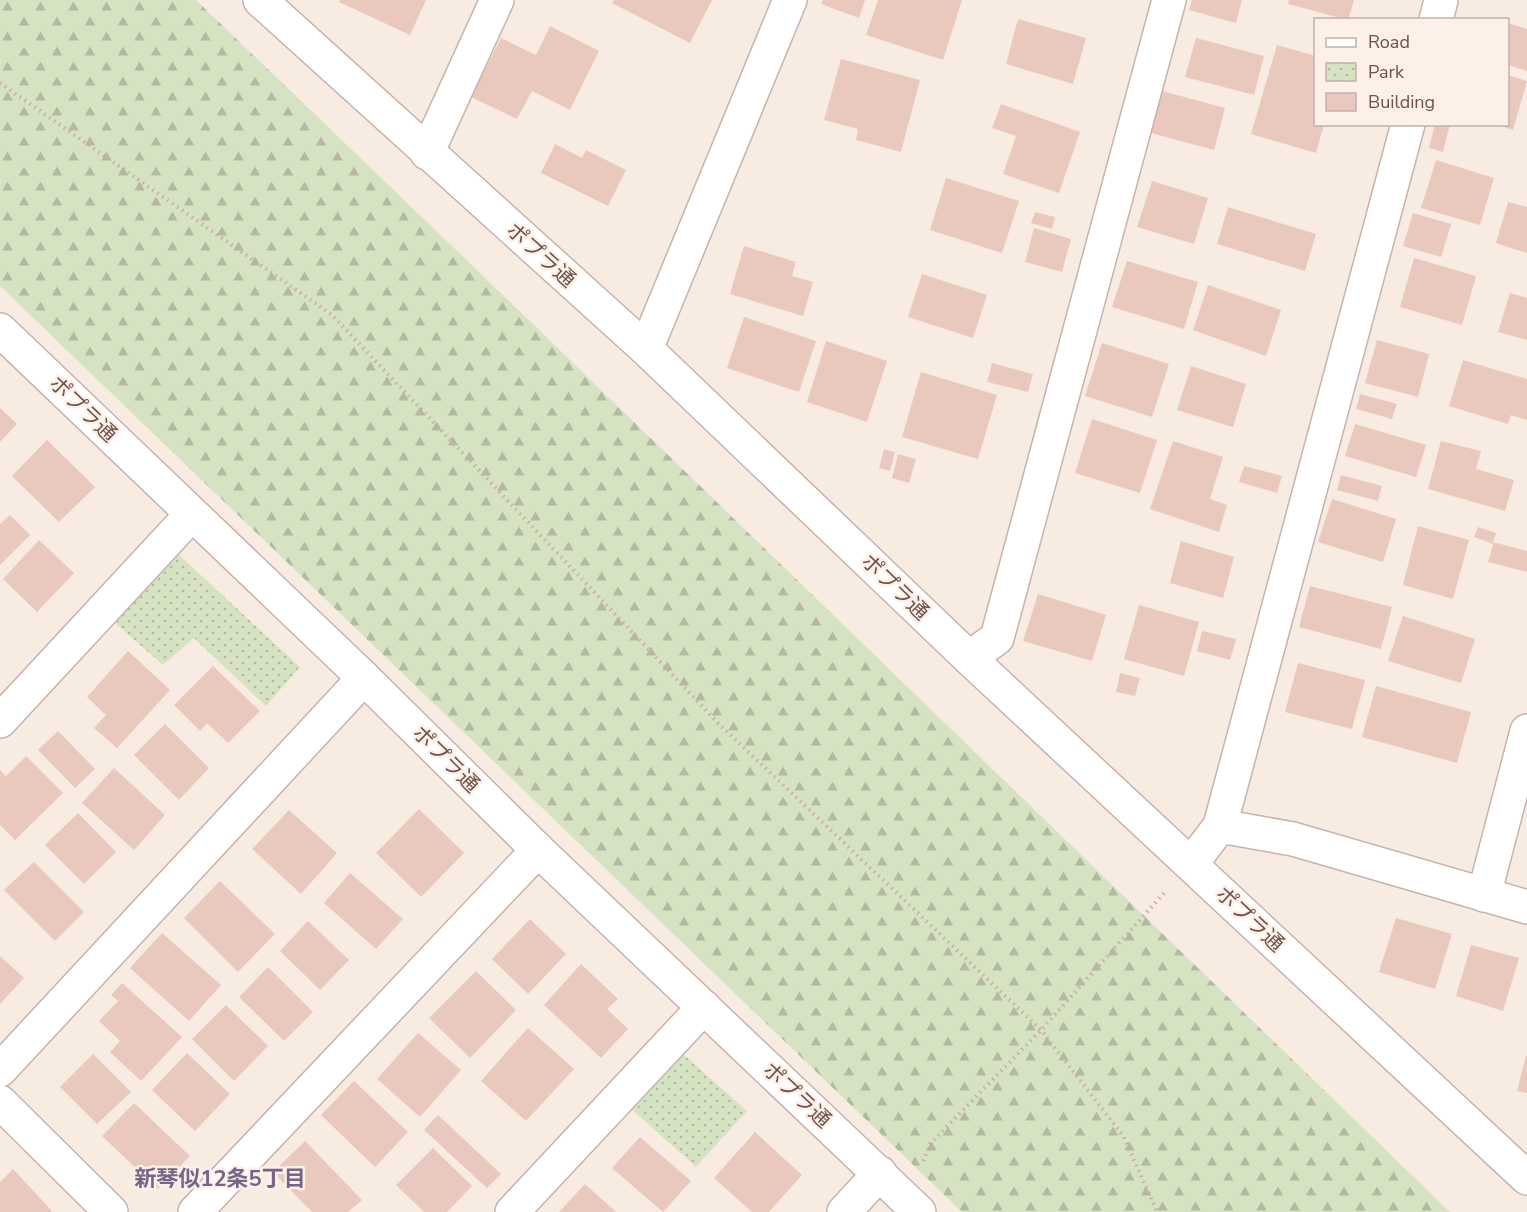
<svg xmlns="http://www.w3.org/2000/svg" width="1527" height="1212" viewBox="0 0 1527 1212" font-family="'Nunito Sans','Noto Sans JP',sans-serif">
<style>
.forest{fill:url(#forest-firs)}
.park{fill:url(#park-dots)}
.building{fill:#e9c8be}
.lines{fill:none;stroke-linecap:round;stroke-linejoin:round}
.minor-casing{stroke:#c7b3ac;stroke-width:36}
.tertiary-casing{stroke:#c7b3ac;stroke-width:36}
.path{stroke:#ceaba2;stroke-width:4;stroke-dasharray:1.5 4.5;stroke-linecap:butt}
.minor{stroke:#fff;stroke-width:33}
.tertiary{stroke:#fff;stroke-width:33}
.labels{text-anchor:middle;stroke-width:5;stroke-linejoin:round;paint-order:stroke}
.street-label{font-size:21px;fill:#6c524d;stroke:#fcf0e8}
.neighbourhood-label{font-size:22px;font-weight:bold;fill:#766589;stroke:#fcf0e8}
</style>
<defs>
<pattern id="forest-firs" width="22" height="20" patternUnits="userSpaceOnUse" patternTransform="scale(1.5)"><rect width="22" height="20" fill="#d6e3c3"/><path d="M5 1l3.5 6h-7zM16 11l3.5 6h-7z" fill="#b2bba1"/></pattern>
<pattern id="park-dots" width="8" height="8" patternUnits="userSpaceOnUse" patternTransform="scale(1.5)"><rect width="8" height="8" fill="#d6e3c3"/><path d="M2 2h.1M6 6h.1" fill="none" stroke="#b2bba1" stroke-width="1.8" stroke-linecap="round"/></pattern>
</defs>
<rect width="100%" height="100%" fill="#f8ece2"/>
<path class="forest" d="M0 0H196L478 271 1450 1212H962L0 286Z"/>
<g class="park">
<path d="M178 554 300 667 266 706 194 638 163 665 115 623Z"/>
<path d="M681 1052 747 1111 696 1167 628 1106Z"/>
</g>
<g class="building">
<path d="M340 0H426L410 35 339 2Z"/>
<path d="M614 0H712L690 43 612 3Z"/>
<path d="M823 0H865L859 18 821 4Z"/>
<path d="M878 0H962L943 60 866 35Z"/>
<path d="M1192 0H1242L1236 23 1189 10Z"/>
<path d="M1289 0H1354L1348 20 1288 4Z"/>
<path d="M1018 19 1086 38 1073 84 1006 64Z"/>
<path d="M1508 23 1527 29V71L1508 65Z"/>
<path d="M550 26 599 51 570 110 532 91 517 119 471 97 501 38 536 55Z"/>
<path d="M1196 38 1264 56 1254 95 1185 77Z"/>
<path d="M1277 45 1316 56V124H1324L1316 153 1251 134Z"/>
<path d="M841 59 920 80 901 152 856 140 858 129 824 120Z"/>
<path d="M1508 75 1527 81 1513 130 1498 125 1508 124Z"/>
<path d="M1155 89 1225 108 1214 150 1144 131Z"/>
<path d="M1001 104 1080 132 1059 193 1003 174 1016 136 992 128Z"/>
<path d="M1435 124H1450L1443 152 1429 148Z"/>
<path d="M555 144 582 158 586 150 626 170 608 206 541 173Z"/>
<path d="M1436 160 1494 178 1480 225 1421 208Z"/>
<path d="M946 178 1019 201 1002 253 930 230Z"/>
<path d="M1152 181 1208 198 1194 244 1137 227Z"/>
<path d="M1508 202 1527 207V253L1496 243Z"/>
<path d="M1228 207 1316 234 1305 271 1217 244Z"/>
<path d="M1035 212 1055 217 1052 229 1031 223Z"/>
<path d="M1413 213 1451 224 1441 257 1403 246Z"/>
<path d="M1034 228 1071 239 1062 272 1025 262Z"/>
<path d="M744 246 796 262 792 276 813 282 803 316 730 294Z"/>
<path d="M1414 258 1476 276 1462 325 1400 307Z"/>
<path d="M1127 261 1198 282 1184 329 1112 307Z"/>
<path d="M922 274 987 295 973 338 908 317Z"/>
<path d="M1208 285 1281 310 1266 356 1193 330Z"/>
<path d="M1510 293 1527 298V340L1498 332Z"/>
<path d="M744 317 816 341 799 392 727 368Z"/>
<path d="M1377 340 1429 354 1418 397 1365 383Z"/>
<path d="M826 341 887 361 867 422 807 402Z"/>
<path d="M1102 343 1169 364 1152 417 1085 396Z"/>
<path d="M1463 360 1527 379V420L1511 415 1508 424 1449 406Z"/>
<path d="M992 363 1033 374 1028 392 987 382Z"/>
<path d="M1191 366 1246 384 1233 427 1177 410Z"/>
<path d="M921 372 997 395 978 459 902 437Z"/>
<path d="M1360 394 1397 404 1392 419 1356 409Z"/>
<path d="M0 408 17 424 0 442Z"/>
<path d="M1092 419 1157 440 1140 493 1075 473Z"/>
<path d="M1355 424 1426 445 1416 477 1345 456Z"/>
<path d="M47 440 95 487 59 522 12 476Z"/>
<path d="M1173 441 1223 457 1210 499 1227 505 1219 532 1150 509Z"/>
<path d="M1441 441 1481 451 1476 469 1514 480 1505 511 1428 489Z"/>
<path d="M884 449 895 452 890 471 879 468Z"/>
<path d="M898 454 916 459 909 483 892 478Z"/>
<path d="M1244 466 1282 476 1277 493 1239 482Z"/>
<path d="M1341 475 1382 486 1378 501 1337 490Z"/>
<path d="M1332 499 1396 519 1383 562 1318 542Z"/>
<path d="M10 515 30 535 0 565V524Z"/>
<path d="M1418 526 1469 540 1453 599 1403 585Z"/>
<path d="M1478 527 1496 533 1493 542 1527 551V572L1488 562 1493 544 1474 537Z"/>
<path d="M39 540 74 573 37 612 3 579Z"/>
<path d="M1181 541 1234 557 1223 598 1170 583Z"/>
<path d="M1310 586 1392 607 1381 649 1299 627Z"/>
<path d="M1038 594 1106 615 1092 661 1023 641Z"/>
<path d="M1139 605 1199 622 1184 676 1124 659Z"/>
<path d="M1403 616 1475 639 1461 683 1388 661Z"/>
<path d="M1202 631 1236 639 1230 660 1197 651Z"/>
<path d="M128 651 170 690 117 748 94 728 106 715 87 697Z"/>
<path d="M1298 663 1365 680 1352 729 1285 712Z"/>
<path d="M213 666 260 711 228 743 207 723 200 731 174 705Z"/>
<path d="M1120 673 1140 678 1135 696 1116 692Z"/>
<path d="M1376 686 1471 712 1457 763 1362 737Z"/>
<path d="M165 724 209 768 179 800 134 755Z"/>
<path d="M58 731 95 769 75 788 38 750Z"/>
<path d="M26 756 63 793 15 840 0 825V770L6 776Z"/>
<path d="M114 768 165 815 134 850 82 803Z"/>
<path d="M419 809 464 853 421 897 376 853Z"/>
<path d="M289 810 337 853 301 894 252 849Z"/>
<path d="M78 813 116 852 84 884 45 845Z"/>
<path d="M34 862 84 912 55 941 4 890Z"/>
<path d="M350 873 403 919 376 949 324 903Z"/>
<path d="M220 881 275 934 238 972 184 918Z"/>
<path d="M1396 918 1452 934 1435 989 1379 972Z"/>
<path d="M530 919 566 954 528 994 492 959Z"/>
<path d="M308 921 349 960 320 990 280 951Z"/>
<path d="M162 933 221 985 189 1021 130 968Z"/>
<path d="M1471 945 1519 958 1503 1011 1456 996Z"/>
<path d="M0 956 24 978 0 1004Z"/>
<path d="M581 964 618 999 607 1009 628 1029 601 1058 544 1005Z"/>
<path d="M268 967 313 1012 284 1041 239 997Z"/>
<path d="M476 971 516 1010 470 1058 429 1018Z"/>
<path d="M122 983 182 1037 141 1081 110 1052 120 1041 99 1021 118 1001 111 995Z"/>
<path d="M226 1005 268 1046 234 1081 192 1039Z"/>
<path d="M528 1028 574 1069 526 1121 481 1081Z"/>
<path d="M418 1033 461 1070 420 1117 377 1079Z"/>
<path d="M187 1053 230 1094 195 1131 152 1090Z"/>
<path d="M93 1054 131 1092 97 1124 60 1087Z"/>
<path d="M1526 1056H1527V1093L1517 1091Z"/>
<path d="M354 1081 408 1132 375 1167 321 1115Z"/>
<path d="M134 1103 190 1156 158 1189 102 1136Z"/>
<path d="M438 1115 501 1174 487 1188 424 1130Z"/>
<path d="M755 1132 802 1175 769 1212H752L714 1178Z"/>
<path d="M640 1137 691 1181 663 1212 612 1168Z"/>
<path d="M305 1141 362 1200 348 1212H312L273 1172Z"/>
<path d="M433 1148 472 1186 447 1212H424L396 1185Z"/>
<path d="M13 1169 52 1211 51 1212H0V1182Z"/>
<path d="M585 1184 616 1212H559Z"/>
</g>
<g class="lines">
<defs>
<g id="minor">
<path d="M1436 20 1441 0"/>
<path d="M427 153 497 0"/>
<path d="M0 330 364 678 538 850 919 1212"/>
<path d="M646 349 790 0"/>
<path d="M969 658 997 638 1169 0"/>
<path d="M0 721 192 514"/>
<path d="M1220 826 1408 124"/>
<path d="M1191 864 1220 826 1293 839 1527 907"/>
<path d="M1484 895 1527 731"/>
<path d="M0 1070 364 678"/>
<path d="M0 1102 111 1212"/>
<path d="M195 1212 538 850"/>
<path d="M512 1212 704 1007"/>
<path d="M844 1212 880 1173"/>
</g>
<path id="tertiary" d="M260 0 646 349 969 658 1527 1178"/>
</defs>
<use href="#minor" class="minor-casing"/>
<use href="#tertiary" class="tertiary-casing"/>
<g class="path">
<path d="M0 83 332 315 721 726 1041 1030 1124 1137 1157 1212"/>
<path d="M923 1161 930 1144 1041 1030 1164 893"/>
</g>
<use href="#minor" class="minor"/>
<use href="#tertiary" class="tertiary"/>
</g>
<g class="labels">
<g class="street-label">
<text transform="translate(541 255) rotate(42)" y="7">ポプラ通</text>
<text transform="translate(83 409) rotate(44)" y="7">ポプラ通</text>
<text transform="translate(895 587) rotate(44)" y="7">ポプラ通</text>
<text transform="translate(446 759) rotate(45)" y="7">ポプラ通</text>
<text transform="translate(1250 919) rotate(43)" y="7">ポプラ通</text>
<text transform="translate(797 1095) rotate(43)" y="7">ポプラ通</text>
</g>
<g class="neighbourhood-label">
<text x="220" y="1186">新琴似12条5丁目</text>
</g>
</g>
<rect x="1314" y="18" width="195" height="108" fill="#fcf0e8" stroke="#c2b1aa" stroke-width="1.5"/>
<rect x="1326" y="38" width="30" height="9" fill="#ffffff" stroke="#c2b1aa" stroke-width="1.5"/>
<text x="1368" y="48" font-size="18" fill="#6c524d">Road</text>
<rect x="1326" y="63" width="30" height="18" fill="url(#park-dots)" stroke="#c2b1aa" stroke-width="1.5"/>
<text x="1368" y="78" font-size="18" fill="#6c524d">Park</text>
<rect x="1326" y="93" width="30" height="18" fill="#e9c8be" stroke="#c2b1aa" stroke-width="1.5"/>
<text x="1368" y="108" font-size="18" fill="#6c524d">Building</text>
</svg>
